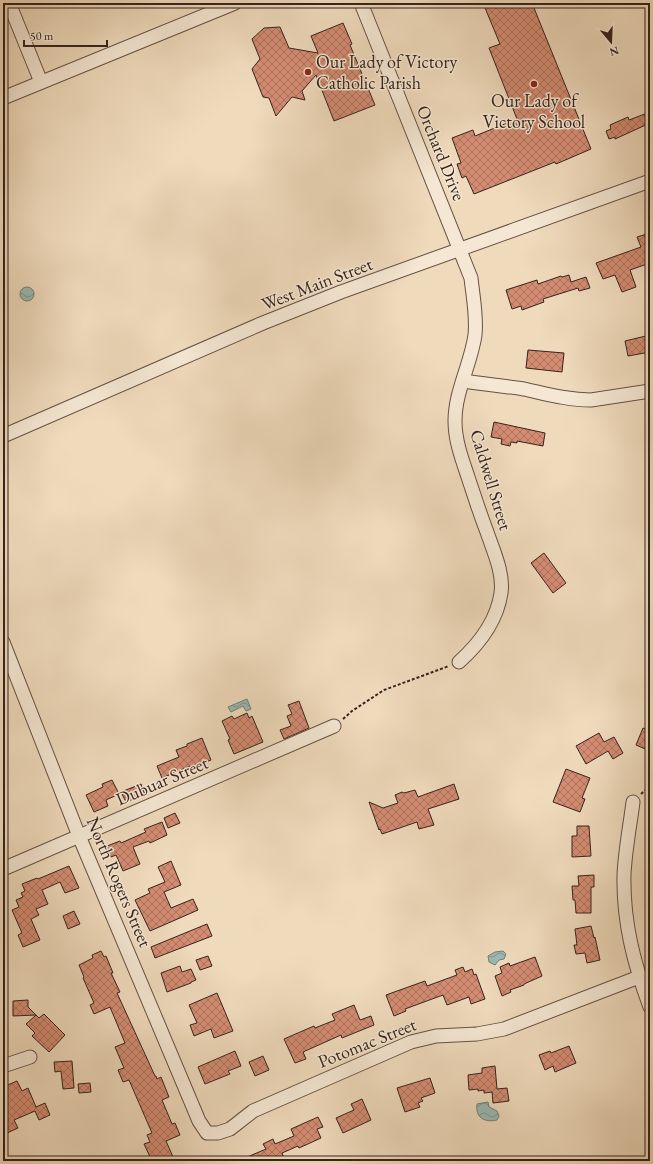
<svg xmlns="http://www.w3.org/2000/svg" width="653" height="1164" viewBox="0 0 653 1164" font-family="'EB Garamond',serif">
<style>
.water{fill:url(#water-waves);stroke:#727e77}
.building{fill:url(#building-cross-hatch);stroke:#35231c}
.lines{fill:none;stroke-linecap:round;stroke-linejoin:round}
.minor-casing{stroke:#645144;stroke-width:15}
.path{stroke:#35231c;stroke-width:2;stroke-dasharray:3 2;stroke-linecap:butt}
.minor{stroke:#f5e7d3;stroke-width:13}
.poi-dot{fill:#8f2418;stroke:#f5e7d3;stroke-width:1.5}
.labels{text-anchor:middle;stroke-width:3;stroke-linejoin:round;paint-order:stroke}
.poi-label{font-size:18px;fill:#35231c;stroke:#f5e7d3;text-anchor:start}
.street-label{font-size:18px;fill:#35231c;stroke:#f5e7d3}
</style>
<defs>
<pattern id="water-waves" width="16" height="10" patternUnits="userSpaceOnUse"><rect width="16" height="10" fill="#9abab4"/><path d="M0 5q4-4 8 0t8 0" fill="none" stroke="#7e9792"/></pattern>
<pattern id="building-cross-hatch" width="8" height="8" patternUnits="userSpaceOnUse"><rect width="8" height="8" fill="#d48c73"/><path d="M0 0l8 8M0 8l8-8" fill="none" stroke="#ad725e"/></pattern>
</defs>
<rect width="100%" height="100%" fill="#efdabc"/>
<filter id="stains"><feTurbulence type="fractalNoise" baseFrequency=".005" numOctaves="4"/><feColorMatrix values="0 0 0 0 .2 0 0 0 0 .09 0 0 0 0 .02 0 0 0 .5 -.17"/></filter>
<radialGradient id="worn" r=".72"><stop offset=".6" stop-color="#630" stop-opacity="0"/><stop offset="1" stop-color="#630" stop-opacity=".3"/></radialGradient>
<g class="water">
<circle cx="27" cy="294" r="7"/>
<path d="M247 699 251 709 246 711 243 706 231 712 228 707Z"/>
<path d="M503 951 506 954 504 959 499 960 495 965 489 962 488 956 495 952Z"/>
<path d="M488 1102 489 1107 497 1111 499 1116 497 1120C484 1123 475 1117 477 1104Z"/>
</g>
<g class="building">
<path d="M483 3H532L591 149 556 164 555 162 474 194 466 176 462 178 457 164 461 163 452 138 473 130 475 136 517 119 489 48 500 44Z"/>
<path d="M343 23 352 44 350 45 375 105 334 121 316 75 302 91 305 100 292 97 276 116 269 98 263 97 252 69 260 59 252 39 264 28 280 27 289 48 318 53 311 36Z"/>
<path d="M650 112V123L615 139V137L609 139 606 131 611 129 610 125 628 117 629 120Z"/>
<path d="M650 233V270H649L647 264 630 270 636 287 622 292 615 275 603 279 596 263 641 247 637 237Z"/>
<path d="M569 275 571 282 586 277 590 288 579 291 578 288 543 299 544 302 522 310 521 306 512 309 506 290 537 280 538 284 561 276 562 277Z"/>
<path d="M650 335V352L628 356 625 341Z"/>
<path d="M528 350 564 353 562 372 526 368Z"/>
<path d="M494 422 545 433 543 446 517 441V443L511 442 510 446 501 444 502 439 491 437Z"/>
<path d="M544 553 566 583 553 593 531 563Z"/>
<path d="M299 701 309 728 284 739 280 730 291 726 287 716 292 714 288 705Z"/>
<path d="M247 713 249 718 252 716 263 742 234 754 228 740 230 739 222 721 232 716 234 719Z"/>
<path d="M643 728 650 731V751L636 745Z"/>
<path d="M599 733 604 742 614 737 623 753 613 759 608 751 586 764 576 746Z"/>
<path d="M202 738 211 760 191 768 190 766 162 778 157 766 179 757 176 750 187 746V744Z"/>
<path d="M566 769 590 778 582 798 585 799 580 812 553 802Z"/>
<path d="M112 780 119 794 106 800 108 806 94 812 86 795 103 787 102 784Z"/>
<path d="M141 784 145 794 126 802 121 792Z"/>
<path d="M454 784 459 799 428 809 434 825 419 829 417 822 382 834 380 829 379 830 369 802 383 808 398 803 395 795 402 792 404 793 415 790 418 797Z"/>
<path d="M175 813 180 823 168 828 164 818Z"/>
<path d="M162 822 167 835 150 843 149 841 133 847 140 864 123 871 116 855 111 857 107 846 120 841 121 843 146 832 144 829Z"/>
<path d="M577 826H589L591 856 572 857V836H577Z"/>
<path d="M171 861 181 885 164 892 171 908 193 899 198 910 150 931 135 900 150 893 148 889 165 882 158 867Z"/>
<path d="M69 866 79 888 65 893 60 882 42 890 48 904 36 909 39 915 31 919 40 940 23 947 18 935 22 933 12 910 19 907 16 900 23 897 21 893 25 891 22 884 37 878 38 879Z"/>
<path d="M594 875V887H591V913H576L575 900H573L572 886H579L578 876Z"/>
<path d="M74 911 80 924 68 929 63 916Z"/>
<path d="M207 924 212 936 155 958 151 947Z"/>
<path d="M591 926 594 938 595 937 600 960 587 963 585 953 576 954 574 945H577L575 929Z"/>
<path d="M101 951 104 957 106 956 113 973H111L120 992 117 993 155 1076H156L157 1079 161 1077 169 1097 162 1100 172 1124 175 1123 180 1135 166 1141 174 1159 169 1161H152L144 1144 150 1142 147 1135 152 1133 129 1080 123 1082 118 1070 124 1068 115 1047 125 1043 110 1007 94 1014 90 1005 94 1003 83 978 84 977 79 965 93 958 92 955Z"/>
<path d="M208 956 212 966 200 970 196 960Z"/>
<path d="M535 957 542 976 524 984V985L510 990 511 992 502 996 495 976 502 973 500 967 509 963 510 966Z"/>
<path d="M180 966 182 972 191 969 196 980 191 982V983L167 992 161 973Z"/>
<path d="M463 967 465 972 472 969 474 975 476 974 485 999 471 1004 469 997 447 1005 443 995 405 1009 406 1011 394 1016 386 995 425 981 427 986 457 975 455 970Z"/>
<path d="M217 993 233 1031 214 1038 211 1029 194 1036 190 1025 197 1023 189 1005Z"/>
<path d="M28 1000V1007L36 1015 13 1016V1001Z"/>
<path d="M354 1005 360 1020 371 1016 374 1025 342 1038 341 1035 303 1052 306 1059 295 1063 284 1039 314 1026 315 1028 335 1020 332 1014Z"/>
<path d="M44 1014 65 1035 49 1052 32 1036 35 1033 26 1024 36 1015 39 1018Z"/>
<path d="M569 1046 576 1063 555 1072 553 1066 545 1070 539 1055 550 1051 551 1053Z"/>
<path d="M235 1051 241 1066 228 1071 230 1074 205 1084 198 1067Z"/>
<path d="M263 1056 269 1070 255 1076 249 1062Z"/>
<path d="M72 1061 74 1088 63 1089 61 1071 55 1072 54 1062Z"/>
<path d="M495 1066 497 1089 507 1088 509 1101 493 1103 492 1092 484 1093V1090L478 1091V1089L469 1090 468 1075 482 1073V1068Z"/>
<path d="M430 1078 435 1093 421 1098 423 1101 418 1103 420 1107 405 1112 397 1088Z"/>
<path d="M17 1081 22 1091 28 1088 36 1107 45 1103 50 1115 39 1120 35 1111 14 1120 18 1128 7 1133 3 1124V1087Z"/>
<path d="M90 1083 91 1092 79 1093 78 1084Z"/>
<path d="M362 1099 371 1120 343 1133 336 1118 354 1110 351 1104Z"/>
<path d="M318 1117 323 1127 317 1129 321 1138 299 1148 298 1146 282 1153 285 1161H238L266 1149 263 1144 273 1139 275 1144 294 1136 291 1129Z"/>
</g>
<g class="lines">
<defs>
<g id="minor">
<path d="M9 3 41 82"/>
<path d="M361 3 471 278C473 297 477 316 475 335 471 364 455 391 455 421 455 441 462 459 468 477 474 495 480 514 487 532 493 550 504 573 501 593 497 621 479 644 459 662"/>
<path d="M3 98 235 3"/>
<path d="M463 381C483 384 504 386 524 389 547 394 568 400 591 400L650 391"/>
<path d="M3 436 263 323 341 292 650 181"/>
<path d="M3 642 79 836 199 1121 207 1133H218L230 1129 253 1111 411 1042 436 1036 477 1034 504 1029 639 977"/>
<path d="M633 802C630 826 625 851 624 875 623 922 634 964 650 1007"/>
<path d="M3 869 334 726"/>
<path d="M3 1066 30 1057"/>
</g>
</defs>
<use href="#minor" class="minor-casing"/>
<g class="path">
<path d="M343 719 352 711 384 690 449 666"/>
<path d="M641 794 650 786"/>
</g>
<use href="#minor" class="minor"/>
</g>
<g class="poi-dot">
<circle cx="308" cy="72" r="4"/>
<circle cx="534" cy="84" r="4"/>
</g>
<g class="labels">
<g class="poi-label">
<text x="316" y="68">Our Lady of Victory<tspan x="316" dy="21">Catholic Parish</tspan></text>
<text x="534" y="107" text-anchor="middle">Our Lady of<tspan x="534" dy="21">Victory School</tspan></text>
</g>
<g class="street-label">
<text transform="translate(441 153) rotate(68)" y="6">Orchard Drive</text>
<text transform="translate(317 284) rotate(-21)" y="6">West Main Street</text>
<text transform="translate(491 480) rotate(73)" y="6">Caldwell Street</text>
<text transform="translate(162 781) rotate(-23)" y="6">Dubuar Street</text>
<text transform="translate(119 882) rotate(67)" y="6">North Rogers Street</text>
<text transform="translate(367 1043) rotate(-22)" y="6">Potomac Street</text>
</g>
</g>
<rect width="653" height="1164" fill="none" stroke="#efdabc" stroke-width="16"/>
<rect x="4" y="4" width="645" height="1156" fill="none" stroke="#35231c" stroke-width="2"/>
<rect x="8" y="8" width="637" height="1148" fill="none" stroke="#35231c"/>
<g transform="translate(611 42) rotate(161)" stroke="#f5e7d3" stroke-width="3" paint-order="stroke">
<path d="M0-3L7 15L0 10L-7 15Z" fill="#35231c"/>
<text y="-6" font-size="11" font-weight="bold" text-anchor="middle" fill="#35231c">N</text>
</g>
<path d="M24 40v6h83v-6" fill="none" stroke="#35231c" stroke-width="2"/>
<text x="30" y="40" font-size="12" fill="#35231c" stroke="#f5e7d3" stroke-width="3" paint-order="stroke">50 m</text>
<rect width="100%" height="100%" filter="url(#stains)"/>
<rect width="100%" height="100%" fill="url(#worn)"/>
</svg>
